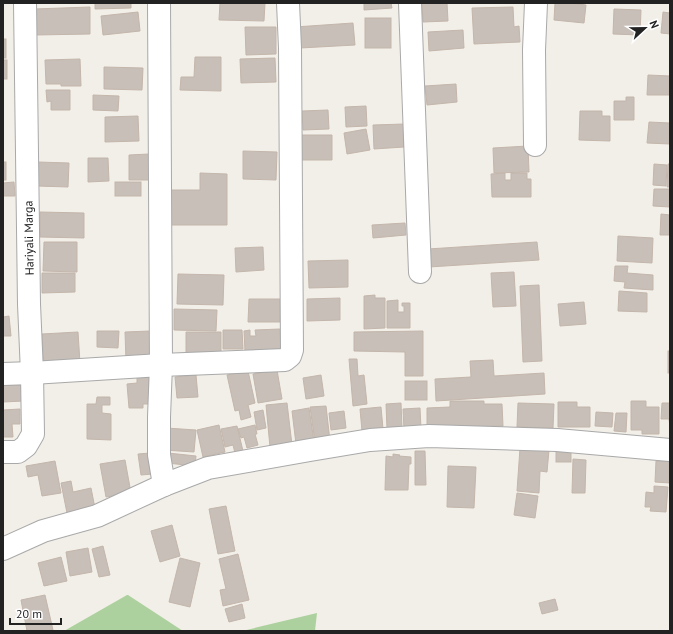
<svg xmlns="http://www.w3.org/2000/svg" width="673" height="634" viewBox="0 0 673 634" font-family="'PT Sans',sans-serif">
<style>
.forest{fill:#add19e}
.building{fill:#c7bfb8;stroke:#c4b6ab}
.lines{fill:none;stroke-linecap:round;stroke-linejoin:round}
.minor-casing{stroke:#a9a9a9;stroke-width:24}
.minor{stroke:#fff;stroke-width:22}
.labels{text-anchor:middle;stroke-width:4;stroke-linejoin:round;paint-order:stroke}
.street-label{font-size:12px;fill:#222;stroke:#fff}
</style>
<rect width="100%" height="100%" fill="#f2efe9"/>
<g class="forest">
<path d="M128 595 183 631H64L127 595Z"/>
<path d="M317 613 315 631H242Z"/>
</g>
<g class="building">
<path d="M95 3H131V8L95 9Z"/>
<path d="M220 3H265L264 21 219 20Z"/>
<path d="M364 3H391L392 8 364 10Z"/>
<path d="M422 3H447L448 21 423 22Z"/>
<path d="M555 3H570L586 5 584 23 554 20Z"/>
<path d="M90 7V34L35 35 34 9Z"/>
<path d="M513 7 514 27 519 26 520 42 474 44 472 8Z"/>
<path d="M614 9 641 10 640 35 613 34Z"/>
<path d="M138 12 140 31 103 35 101 16Z"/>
<path d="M663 12 670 13V34L661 33Z"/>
<rect x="365" y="18" width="26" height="30"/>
<path d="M353 23 355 45 300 48 295 27Z"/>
<path d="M245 27H276V54L246 55Z"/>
<path d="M463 30 464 48 429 51 428 32Z"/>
<rect x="3" y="39" width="3" height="19"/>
<path d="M195 57H221V91L180 90 181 77H194Z"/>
<path d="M275 58 276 82 241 83 240 59Z"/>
<path d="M80 59 81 86H61V84H46L45 60Z"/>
<rect x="3" y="60" width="4" height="19"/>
<path d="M104 67 143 68 142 90 104 89Z"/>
<path d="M648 75 670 76V95H647Z"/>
<path d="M456 84 457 102 427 105 425 86Z"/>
<path d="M46 90H70V110H51V101L47 102Z"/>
<path d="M93 95 119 96 118 111 93 110Z"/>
<path d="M626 97H634V120H614V101H626Z"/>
<path d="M366 106 367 126 346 127 345 107Z"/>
<path d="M328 110 329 129 303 130 302 111Z"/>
<path d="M580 111H602V116H610V141L579 140Z"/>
<path d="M138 116 139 141 105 142V117Z"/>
<path d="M649 122 670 123V144L647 143Z"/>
<path d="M404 124V147L374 149 373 125Z"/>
<path d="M366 129 370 150 347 154 344 133Z"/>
<path d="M297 135H332V160H298Z"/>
<path d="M528 146 529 172 494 173 493 148Z"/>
<path d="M243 151 277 152 276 180 243 179Z"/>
<path d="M149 154V180H129V155Z"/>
<path d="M88 158H108L109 181 88 182Z"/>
<rect x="3" y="162" width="3" height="18"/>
<path d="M38 162 69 163 68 187 37 186Z"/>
<path d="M654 164 667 165 666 186 653 185Z"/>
<path d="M668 164H670V187H667Z"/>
<path d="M200 173 227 174V225H166V190H200Z"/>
<path d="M505 173V180H511V173H527V179H531V197H492L491 174Z"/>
<path d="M14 182 15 196H3V183Z"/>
<rect x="115" y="182" width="26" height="14"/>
<path d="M654 189H670V207L653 206Z"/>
<path d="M40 212 84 213V238L40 237Z"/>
<path d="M661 214 670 215V235H660Z"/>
<path d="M405 223 406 235 373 238 372 225Z"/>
<path d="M618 236 653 238 652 263 617 261Z"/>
<path d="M44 242H77V272L43 271Z"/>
<path d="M537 242 539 260 429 267 428 249Z"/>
<path d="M263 247 264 270 236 272 235 248Z"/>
<path d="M348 260V287L309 288 308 261Z"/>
<path d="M615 266H628L627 273 653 275V290L624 288 625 282 614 281Z"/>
<path d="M514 272 516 306 493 307 491 273Z"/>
<path d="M42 273H75V292L42 293Z"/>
<path d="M178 274 224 275 223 305 177 304Z"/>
<path d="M539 285 542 361 523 362 520 286Z"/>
<path d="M619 291 647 293V312L618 311Z"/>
<path d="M375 295V298H385V328L364 329V296Z"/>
<path d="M340 298V320L307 321V299Z"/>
<path d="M249 299H280V322H248Z"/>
<path d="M398 300V312H404V306H402V303H410V328H387V301Z"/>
<path d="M584 302 586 324 560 326 558 304Z"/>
<path d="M174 309 217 310 216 331 174 330Z"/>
<path d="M9 316 11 336H3V317Z"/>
<path d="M280 329 281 349 245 351 244 331 250 330V336H256L255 330Z"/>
<path d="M223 330H242L243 349H223Z"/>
<path d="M97 331H119L118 348 97 347Z"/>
<path d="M150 331 151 361H126L125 332Z"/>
<path d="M423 331V376H405V352L354 351V332Z"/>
<path d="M78 332 80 363 44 365 42 334Z"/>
<path d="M186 332H221V356L186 357Z"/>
<rect x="668" y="351" width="2" height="22"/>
<path d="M349 359H357L358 376 364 375 367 404 353 406Z"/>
<path d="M493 360 494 376 544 373 545 394 436 401 435 379 471 377 470 361Z"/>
<path d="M277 370 282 399 258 403 253 374Z"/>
<path d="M248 371 255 403 248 405 251 417 241 420 239 410 235 411 227 375Z"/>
<path d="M137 375H152V404H143V408H129L127 384 137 383Z"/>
<path d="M196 375 198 397 177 398 175 377Z"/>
<path d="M321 375 324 396 306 399 303 378Z"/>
<rect x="405" y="381" width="22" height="19"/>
<path d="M3 385H24V401L3 402Z"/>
<path d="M97 397H110V405H102V413L111 414V440L87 439V404H96Z"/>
<path d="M450 401H484V404H502L503 426 427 428V408L450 407Z"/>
<path d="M631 401H646V407H659V434H642V430H631Z"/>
<path d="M558 402H577V407H590V427H558Z"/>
<path d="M287 403 292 445 270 447 266 405Z"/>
<path d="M401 403 402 428 387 429 386 404Z"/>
<path d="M518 403 554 404 553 428 517 427Z"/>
<path d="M662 403H670V427L669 419H661Z"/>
<path d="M326 406 330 441 315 442 310 407Z"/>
<path d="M381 407 383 429 362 431 360 409Z"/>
<path d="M309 408 314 441 296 444 292 411Z"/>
<path d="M420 408 421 429 404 430 403 409Z"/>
<path d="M20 409V424H12L13 437H3V410Z"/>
<path d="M263 410 266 428 257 430 254 412Z"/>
<path d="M344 411 346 428 331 430 329 413Z"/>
<path d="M596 412 613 413 612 427 595 426Z"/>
<path d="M616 413H627L626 432 614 431Z"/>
<path d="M219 425 225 452 203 457 197 430Z"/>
<path d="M255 425 257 434H255L258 445 247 448 244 437 241 438 238 429Z"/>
<path d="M237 426 243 451 235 453 233 445 225 447 221 429Z"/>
<path d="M166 428 196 430 194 452 164 450Z"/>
<rect x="556" y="447" width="15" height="15"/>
<path d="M520 448 549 450 547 472 540 471 539 493 517 491Z"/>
<path d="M415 451H425L426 485H415Z"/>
<path d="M150 453 153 474 141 475 138 454Z"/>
<path d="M168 453 196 456 195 466 167 463Z"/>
<path d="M393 454 400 455 399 456 411 457V464H409L408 490H385L386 456 393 457Z"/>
<path d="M573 459 586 460 585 493H572Z"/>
<path d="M125 460 131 493 106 497 100 464Z"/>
<path d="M55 461 61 493 42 496 38 475 28 477 26 466Z"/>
<path d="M656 461H670V483L655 482Z"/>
<path d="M448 466 476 467 474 508 447 507Z"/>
<path d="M71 481 73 492 91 488 96 513 68 518 61 483Z"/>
<path d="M654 486 668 487 666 512 650 511 651 507H645L646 492 654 493Z"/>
<path d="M517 493 538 496 535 518 514 515Z"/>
<path d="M226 506 235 551 218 554 209 509Z"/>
<path d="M172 525 180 556 160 562 151 531Z"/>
<path d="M103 546 110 575 99 577 92 549Z"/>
<path d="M88 548 92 572 70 576 66 552Z"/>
<path d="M238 554 249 600 223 606 220 590 226 589 219 559Z"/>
<path d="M61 557 67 581 44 586 38 563Z"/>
<path d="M180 558 200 563 190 607 169 602Z"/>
<path d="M45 595 53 630 46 631H27L21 600Z"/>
<path d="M555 599 558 610 542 614 539 603Z"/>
<path d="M242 604 245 618 229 622 225 609Z"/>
</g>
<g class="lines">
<defs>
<g id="minor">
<path d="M159 3 161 365 159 417V455L164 485"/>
<path d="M410 3 420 272"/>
<path d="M535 145 534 50 536 3"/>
<path d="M3 374 32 373 161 365 285 360 290 356 292 350 290 48 288 3"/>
<path d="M3 452H18L26 446 33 434 32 373 29 304 25 3"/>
<path d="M3 549 43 531 97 516 164 485 208 468 310 450 370 440 429 436 557 440 670 450"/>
</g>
</defs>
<use href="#minor" class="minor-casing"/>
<use href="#minor" class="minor"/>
</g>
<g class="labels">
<g class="street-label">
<text transform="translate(29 238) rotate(-91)" y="4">Hariyali Marga</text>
</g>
</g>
<rect width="673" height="634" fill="none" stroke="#222222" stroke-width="8"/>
<g transform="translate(645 28) rotate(68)" stroke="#ffffff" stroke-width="3" paint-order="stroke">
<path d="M0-3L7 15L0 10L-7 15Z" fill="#222222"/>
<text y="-6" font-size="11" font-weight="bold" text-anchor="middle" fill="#222222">N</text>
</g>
<path d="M10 618v6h51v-6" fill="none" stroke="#222222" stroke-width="2"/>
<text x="16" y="618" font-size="12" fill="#222222" stroke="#ffffff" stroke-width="3" paint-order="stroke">20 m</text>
</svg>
